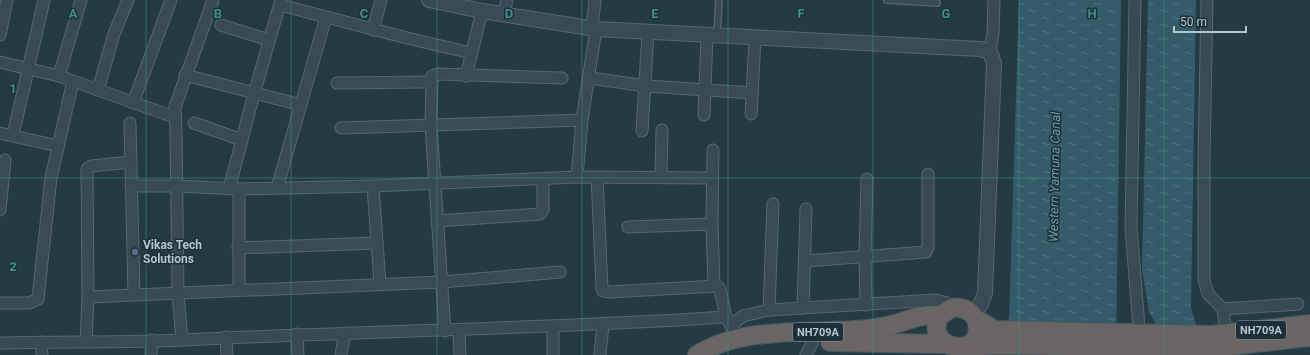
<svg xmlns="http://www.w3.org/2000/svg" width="1310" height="355" viewBox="0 0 1310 355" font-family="Roboto,sans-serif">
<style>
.water{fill:url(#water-ripples)}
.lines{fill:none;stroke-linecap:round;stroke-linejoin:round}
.service-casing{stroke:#566870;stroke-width:8}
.minor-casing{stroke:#566870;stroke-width:13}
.tertiary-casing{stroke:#566870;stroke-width:16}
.trunk-casing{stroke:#465860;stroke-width:20}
.service{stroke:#384b53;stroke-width:5.5}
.minor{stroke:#384b53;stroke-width:11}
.tertiary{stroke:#384b53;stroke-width:14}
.trunk{stroke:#686564;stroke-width:18}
.grid{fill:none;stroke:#418e8a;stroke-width:1;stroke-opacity:0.55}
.service-dot{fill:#5c6f8a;stroke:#1d3038;stroke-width:1.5}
.labels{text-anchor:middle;stroke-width:3;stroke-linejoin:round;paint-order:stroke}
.shield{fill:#1d3038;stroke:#8798a0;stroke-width:1}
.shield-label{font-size:11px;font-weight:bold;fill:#b5c5cd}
.poi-label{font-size:12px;font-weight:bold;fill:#b5c5cd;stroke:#1d3038;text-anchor:start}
.water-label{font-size:13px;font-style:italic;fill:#6b9daf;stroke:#1d3038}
.grid-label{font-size:13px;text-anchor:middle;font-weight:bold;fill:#418e8a;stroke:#1d3038;stroke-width:3;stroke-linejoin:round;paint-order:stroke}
</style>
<defs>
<pattern id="water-ripples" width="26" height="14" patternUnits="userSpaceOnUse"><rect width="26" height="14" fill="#345b6a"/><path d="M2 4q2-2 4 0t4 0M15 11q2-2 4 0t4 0" fill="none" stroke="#4f717e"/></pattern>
</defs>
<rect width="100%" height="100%" fill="#243b43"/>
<g class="water">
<path d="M1019 0H1121L1116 355H1008Z"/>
<path d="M1148 0H1196L1191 308 1199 334H1161L1149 312 1142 270Z"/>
</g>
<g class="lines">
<defs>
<g id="service">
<path d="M887 0 937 3"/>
<path d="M717 34 719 0"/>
</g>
<g id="minor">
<path d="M1135 0 1131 228 1140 339"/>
<path d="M1207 0 1204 159V280L1208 294 1223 309 1226 334"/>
<path d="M280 5 407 38 471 53"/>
<path d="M504 14 507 0"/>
<path d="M221 25 269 40"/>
<path d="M592 28 595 0"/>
<path d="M373 30 381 0"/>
<path d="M0 35 7 0"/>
<path d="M990 52 993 33 994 0"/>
<path d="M0 62 59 76 174 117"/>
<path d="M185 75 301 105"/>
<path d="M59 76 81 0"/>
<path d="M466 76 482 11"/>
<path d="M590 78 646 86 752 93"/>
<path d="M337 83 431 82"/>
<path d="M98 90 114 34 128 0"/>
<path d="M133 103 171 0"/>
<path d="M751 114 755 39"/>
<path d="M704 115 707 36"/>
<path d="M130 123 134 295"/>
<path d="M194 123 242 140"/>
<path d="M341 128 582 120"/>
<path d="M642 131 648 32"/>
<path d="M0 133 58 146"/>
<path d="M13 135 44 0"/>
<path d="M713 150 712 224 714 286"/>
<path d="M577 177 582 120 596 29"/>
<path d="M597 177 602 288 603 291 610 292 717 286 720 289 726 317 739 339"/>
<path d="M661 177 662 130"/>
<path d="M131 186H176L239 189 373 186 577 177 712 178"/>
<path d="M373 186 380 284"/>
<path d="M277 188 326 17"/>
<path d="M229 189 254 94 281 0"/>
<path d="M0 210 5 160"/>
<path d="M437 221 540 214 543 210V179"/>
<path d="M628 227 712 224"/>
<path d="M238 248 376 243"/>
<path d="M805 261 926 252 928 247V174"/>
<path d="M239 290V189"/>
<path d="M88 297 441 282 560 272"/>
<path d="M0 303H29L38 299 51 178 73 81"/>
<path d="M866 305 865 256 867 179"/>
<path d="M803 308 806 209"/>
<path d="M1223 309 1298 304"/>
<path d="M769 310 773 204"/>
<path d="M731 326 743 316 769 310 936 300 947 303 950 308"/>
<path d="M445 331 431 126 432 76 437 74 562 78"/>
<path d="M459 331 460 355"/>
<path d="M297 334 298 355"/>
<path d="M226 337 227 355"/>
<path d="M182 340 178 294 176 132 175 107 213 0"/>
<path d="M86 341 88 297 87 169 91 166 131 162"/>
<path d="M41 342 42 355"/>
<path d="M0 343C61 341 122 343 182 340 364 331 545 329 726 317"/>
<path d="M151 355 152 340"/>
<path d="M341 355 345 333"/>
<path d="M553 355V327"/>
<path d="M600 355 603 325"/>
<path d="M806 355 812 343"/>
</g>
<path id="tertiary" d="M429 0 482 11 596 29 980 49 990 52 994 63 985 293 981 304 973 314"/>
<g id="trunk">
<path d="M976 319 995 330 1212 335 1310 324"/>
<path d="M830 342 943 344"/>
<path d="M967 347 995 345 1213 348 1310 337"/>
<path d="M697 355C752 320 830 339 891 325 904 322 916 316 929 315 933 315 938 316 941 315 948 311 951 306 960 308 976 310 984 330 972 343 954 355 927 339 940 315"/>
</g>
</defs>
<use href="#service" class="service-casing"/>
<use href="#minor" class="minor-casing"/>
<use href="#tertiary" class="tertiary-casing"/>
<use href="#trunk" class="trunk-casing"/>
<use href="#service" class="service"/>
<use href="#minor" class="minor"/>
<use href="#tertiary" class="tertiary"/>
<use href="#trunk" class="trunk"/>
</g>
<path class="grid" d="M146 0V355M291 0V355M437 0V355M582 0V355M728 0V355M873 0V355M1019 0V355M1164 0V355M0 178H1310"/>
<circle class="service-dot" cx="135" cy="252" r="4"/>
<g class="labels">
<g class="shield">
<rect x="1236" y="321" width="50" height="18" rx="3"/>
<rect x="793" y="323" width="50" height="18" rx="3"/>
</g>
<g class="shield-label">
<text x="1261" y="334">NH709A</text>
<text x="818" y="336">NH709A</text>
</g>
<g class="poi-label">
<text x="143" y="249">Vikas Tech<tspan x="143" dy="14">Solutions</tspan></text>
</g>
<g class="water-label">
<text transform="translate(1054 177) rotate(-89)" y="5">Western Yamuna Canal</text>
</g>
</g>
<g class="grid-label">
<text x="73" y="18">A</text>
<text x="218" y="18">B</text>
<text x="364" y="18">C</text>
<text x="509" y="18">D</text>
<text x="655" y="18">E</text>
<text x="801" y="18">F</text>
<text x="946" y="18">G</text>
<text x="1092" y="18">H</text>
<text x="13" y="93">1</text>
<text x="13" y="271">2</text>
</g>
<path d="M1174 26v6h72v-6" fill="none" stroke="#b5c5cd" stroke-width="2"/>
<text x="1180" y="26" font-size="12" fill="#b5c5cd" stroke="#1d3038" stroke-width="3" paint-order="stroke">50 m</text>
</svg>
